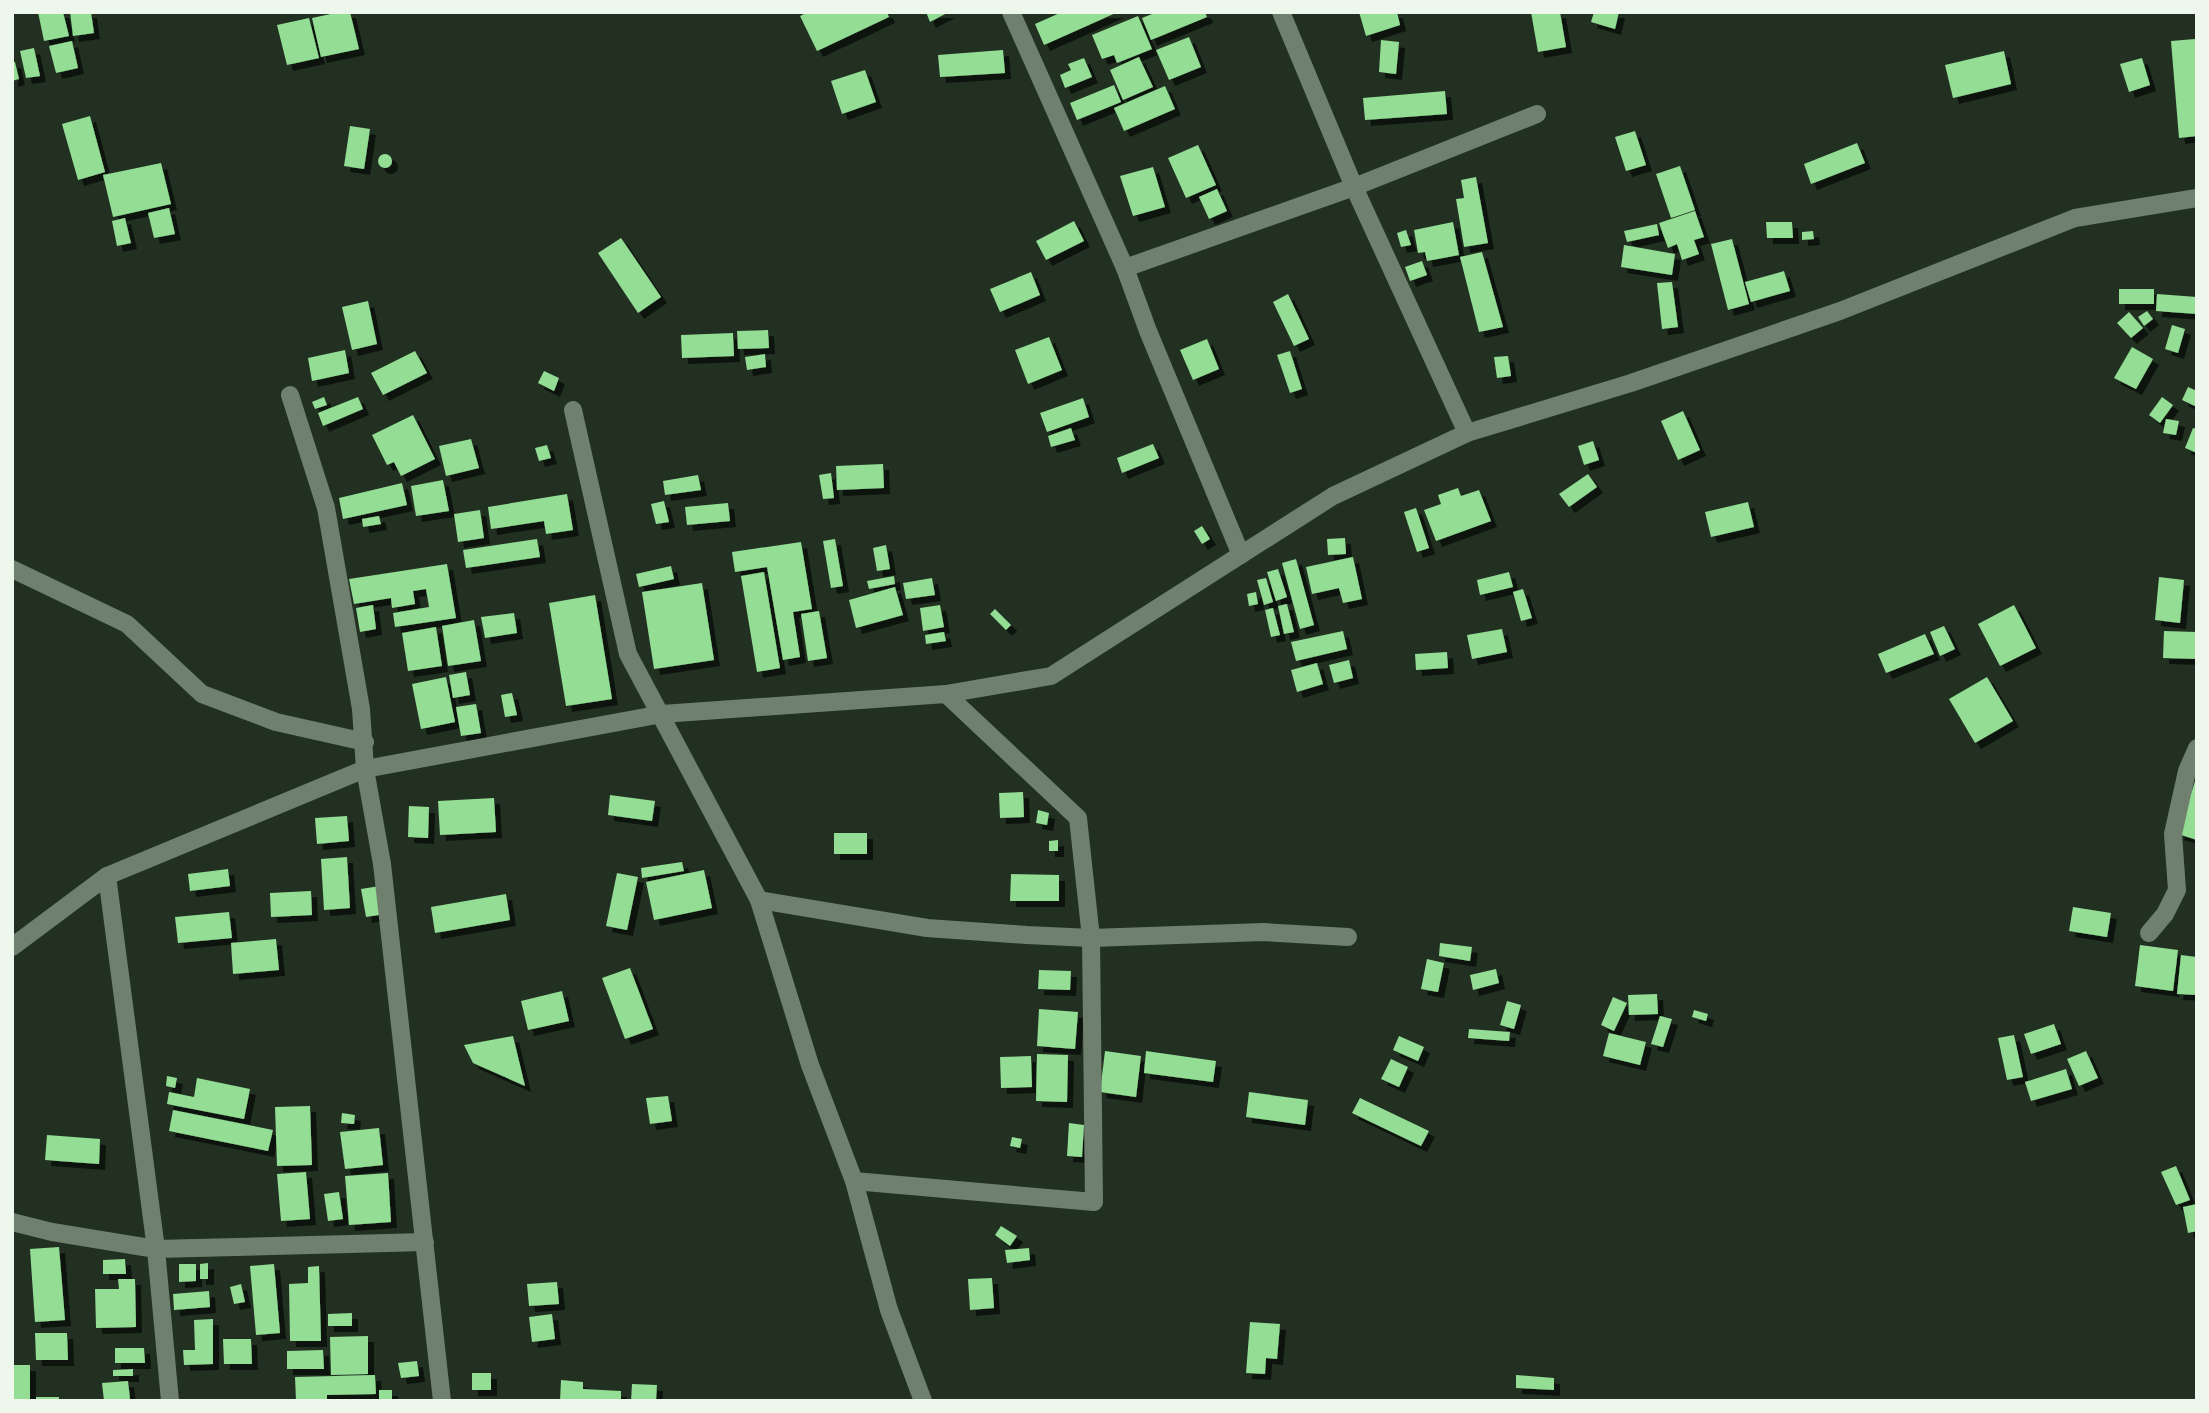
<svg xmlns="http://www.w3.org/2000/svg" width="2209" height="1413" viewBox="0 0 2209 1413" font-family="'Sofia Sans Condensed',sans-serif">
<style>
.building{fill:#93dd95;filter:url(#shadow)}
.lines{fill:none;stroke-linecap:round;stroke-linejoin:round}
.minor{stroke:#6f806e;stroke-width:18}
</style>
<defs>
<filter id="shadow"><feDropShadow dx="6" dy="6" stdDeviation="0" flood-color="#0009"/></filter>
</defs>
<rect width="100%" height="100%" fill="#213021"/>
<g class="building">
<path d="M38 12H63L69 36 44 41Z"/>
<path d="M70 12H91L94 33 73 36Z"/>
<path d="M340 12H350L359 49 321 57 312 18Z"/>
<path d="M808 12H887L889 17 817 51 800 16Z"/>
<path d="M926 12H949L930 22Z"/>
<path d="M1062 12H1118L1044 45 1035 24Z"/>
<path d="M1157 12H1205L1207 17 1151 40 1142 18Z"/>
<path d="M1359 12H1397L1400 25 1366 36Z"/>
<path d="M1531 12H1560L1566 47 1538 52Z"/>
<path d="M1594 12H1619L1615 29 1591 22Z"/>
<path d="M1138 16 1152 49 1117 63 1114 55 1102 59 1092 35Z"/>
<path d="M309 18 319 58 287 65 277 25Z"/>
<path d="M1189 37 1201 67 1169 80 1156 50Z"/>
<path d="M2195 39 2197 136 2179 138 2171 41Z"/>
<path d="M1381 40 1399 42 1396 74 1379 72Z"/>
<path d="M72 41 78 68 56 73 49 46Z"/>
<path d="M34 48 40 76 26 78 20 51Z"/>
<path d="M1003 50 1005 73 940 77 938 55Z"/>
<path d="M2004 51 2011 84 1953 98 1945 65Z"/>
<path d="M1139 57 1153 87 1123 100 1110 70Z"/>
<path d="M1084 58 1092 77 1065 88 1060 75 1071 70 1068 64Z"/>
<path d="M2142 58 2150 85 2129 92 2120 64Z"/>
<path d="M12 62H15L19 79 12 81Z"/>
<path d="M865 70 876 102 842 114 831 81Z"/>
<path d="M1114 85 1121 102 1077 120 1070 103Z"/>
<path d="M1165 86 1175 109 1124 131 1114 108Z"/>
<path d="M1445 91 1447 114 1365 120 1363 98Z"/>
<path d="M90 116 105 172 78 180 62 124Z"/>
<path d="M350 126 370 129 364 169 344 166Z"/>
<path d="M1635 131 1646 165 1626 171 1615 137Z"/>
<path d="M1857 143 1865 163 1811 184 1804 164Z"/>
<path d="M1198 145 1216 185 1186 198 1168 158Z"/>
<circle cx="385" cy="161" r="7"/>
<path d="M161 163 171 204 113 217 103 175Z"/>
<path d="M1680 166 1695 210 1671 218 1656 174Z"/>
<path d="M1153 167 1165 207 1133 216 1120 176Z"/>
<path d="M1476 177 1488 243 1464 247 1456 199 1464 198 1461 180Z"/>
<path d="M1217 189 1227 211 1209 219 1199 197Z"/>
<path d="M169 208 175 234 154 238 148 213Z"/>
<path d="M1695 211 1704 237 1694 240 1699 254 1682 260 1677 244 1668 248 1659 223Z"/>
<path d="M125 218 131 243 117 246 112 221Z"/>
<path d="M1074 221 1084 241 1046 260 1036 241Z"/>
<path d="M1453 222 1459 255 1427 261 1425 252 1418 253 1414 230Z"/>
<path d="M1766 222H1792L1793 238H1767Z"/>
<path d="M1657 224 1659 235 1627 242 1624 231Z"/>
<path d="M1406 230 1411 245 1401 247 1397 233Z"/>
<path d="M1813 231 1814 239 1802 240V232Z"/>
<path d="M621 238 661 297 638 313 598 253Z"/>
<path d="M1732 239 1749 304 1728 310 1711 244Z"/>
<path d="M1624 245 1675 254 1672 275 1621 267Z"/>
<path d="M1482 252 1503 327 1479 332 1460 257Z"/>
<path d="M1422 261 1427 275 1410 281 1405 267Z"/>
<path d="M1784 271 1790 291 1751 302 1745 282Z"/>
<path d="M1031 272 1040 295 1000 312 990 289Z"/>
<path d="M1672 282 1678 327 1662 329 1657 283Z"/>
<rect x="2119" y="289" width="35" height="15"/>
<path d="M1288 294 1309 339 1294 346 1273 302Z"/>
<path d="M2157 294 2197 297V314L2156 311Z"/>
<path d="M368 301 377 344 352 350 342 307Z"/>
<path d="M2147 311 2153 319 2144 326 2138 317Z"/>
<path d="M2129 312 2143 328 2131 338 2117 323Z"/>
<path d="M2172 325 2185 329 2178 353 2165 349Z"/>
<path d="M768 330 769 348 738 349 737 331Z"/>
<path d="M733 333 734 356 682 358 681 335Z"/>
<path d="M1049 337 1062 370 1028 384 1015 350Z"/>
<path d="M1207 339 1219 369 1193 380 1180 350Z"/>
<path d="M2132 347 2153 359 2136 389 2114 378Z"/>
<path d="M345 350 349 373 312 381 308 358Z"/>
<path d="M415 351 427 373 383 395 371 373Z"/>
<path d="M1290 351 1302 389 1290 393 1277 355Z"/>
<path d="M765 354 766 367 747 370 745 357Z"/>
<path d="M1508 356 1511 376 1497 378 1494 357Z"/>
<path d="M544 371 559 378 554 391 538 383Z"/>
<path d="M2188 387 2197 391V407L2182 400Z"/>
<path d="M324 397 327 405 315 409 312 402Z"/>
<path d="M358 397 363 409 323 426 318 413Z"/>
<path d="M2162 397 2173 405 2160 423 2149 415Z"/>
<path d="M1083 398 1089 417 1047 432 1040 413Z"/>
<path d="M1683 411 1700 450 1678 460 1661 421Z"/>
<path d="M413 415 435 459 401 476 394 462 387 465 372 435Z"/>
<path d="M2166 419 2179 421 2176 435 2163 433Z"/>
<path d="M1071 428 1075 440 1051 447 1048 436Z"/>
<path d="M2193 428 2197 429V453L2185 448Z"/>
<path d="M471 439 479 468 446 476 439 446Z"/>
<path d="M1593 441 1599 460 1584 465 1578 446Z"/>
<path d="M1153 444 1159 458 1122 473 1117 458Z"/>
<path d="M547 445 551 458 539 461 535 448Z"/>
<path d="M883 464 884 488 837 490 836 466Z"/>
<path d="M831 473 834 498 823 499 819 475Z"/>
<path d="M1588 474 1597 487 1569 507 1559 494Z"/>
<path d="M698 475 701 490 665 495 663 481Z"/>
<path d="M443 480 449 511 416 516 411 486Z"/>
<path d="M402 483 407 505 343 519 339 498Z"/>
<path d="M1458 488 1461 496 1479 490 1491 521 1436 541 1424 510 1441 504 1438 495Z"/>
<path d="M567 494 573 530 546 534 544 521 491 529 488 507Z"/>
<path d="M664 501 669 522 656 524 651 504Z"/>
<path d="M1748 502 1754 527 1711 537 1705 512Z"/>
<path d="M728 503 730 521 687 525 685 507Z"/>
<path d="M1416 508 1429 548 1417 552 1404 512Z"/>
<path d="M480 510 484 538 458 542 454 514Z"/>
<path d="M379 516 381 524 363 527 362 519Z"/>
<path d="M1202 526 1210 539 1202 544 1194 531Z"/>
<path d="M1345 538 1346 554 1328 555 1327 539Z"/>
<path d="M537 539 540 557 466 568 463 550Z"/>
<path d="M835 539 843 586 831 588 823 541Z"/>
<path d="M801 542 812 609 793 612 800 657 783 660 767 567 735 572 732 552Z"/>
<path d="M886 545 890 569 877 571 873 548Z"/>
<path d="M1353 557 1362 599 1343 603 1339 588 1312 594 1306 567Z"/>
<path d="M1296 559 1314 625 1300 629 1282 563Z"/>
<path d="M447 564 456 618 395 627 393 613 429 607 426 589 413 591 415 604 392 608 391 598 354 604 349 579Z"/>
<path d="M671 566 674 579 639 587 636 574Z"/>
<path d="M1278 569 1287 597 1276 601 1267 572Z"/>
<path d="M764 572 780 668 757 672 741 576Z"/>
<path d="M1509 572 1513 587 1480 595 1477 580Z"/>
<path d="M894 576 895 584 869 589 867 581Z"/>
<path d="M2159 577 2184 580 2180 623 2155 620Z"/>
<path d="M932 578 935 595 906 599 903 583Z"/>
<path d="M1266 578 1273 602 1264 605 1257 580Z"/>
<path d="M702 583 714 660 654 669 642 592Z"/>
<path d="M895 587 903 615 856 628 849 600Z"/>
<path d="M1523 589 1532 618 1521 621 1513 592Z"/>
<path d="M1256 592 1258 604 1249 606 1247 594Z"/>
<path d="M595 595 612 699 566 706 549 603Z"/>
<path d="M1287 604 1294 632 1284 634 1278 606Z"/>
<path d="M373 605 376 629 360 632 356 608Z"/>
<path d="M940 605 944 627 923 631 920 608Z"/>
<path d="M2014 605 2036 648 2000 666 1978 624Z"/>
<path d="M1273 608 1280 635 1271 637 1265 610Z"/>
<path d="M995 609 1011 625 1006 630 990 614Z"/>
<path d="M819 611 827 658 808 661 801 614Z"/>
<path d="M514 613 517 633 485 638 481 617Z"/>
<path d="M474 620 481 661 448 666 442 626Z"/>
<path d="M1944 626 1955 649 1940 656 1930 632Z"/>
<path d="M436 627 442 666 408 671 402 633Z"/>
<path d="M1502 629 1507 652 1472 659 1467 635Z"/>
<path d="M1343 631 1347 649 1296 661 1291 642Z"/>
<path d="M2164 631 2197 632V659L2163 658Z"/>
<path d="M944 632 946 641 926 644 925 635Z"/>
<path d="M1925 634 1934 654 1886 673 1878 654Z"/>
<path d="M1447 652 1448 668 1416 670 1415 654Z"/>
<path d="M1349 660 1353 678 1334 683 1329 665Z"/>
<path d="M1317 663 1323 684 1297 692 1291 670Z"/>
<path d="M466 672 470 695 453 698 449 675Z"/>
<path d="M446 677 455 722 421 729 412 684Z"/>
<path d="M1987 677 2013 721 1975 743 1949 699Z"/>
<path d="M512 693 517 715 505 717 501 695Z"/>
<path d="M476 704 481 733 461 736 456 707Z"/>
<path d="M2196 778 2197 779V840L2178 834Z"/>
<path d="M1023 792 1024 817 1000 818 999 793Z"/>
<path d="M610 795 655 801 652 821 608 815Z"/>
<path d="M494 798 496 832 440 835 438 801Z"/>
<path d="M409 806 429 807 428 838 408 837Z"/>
<path d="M1038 810 1049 813 1047 825 1036 823Z"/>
<path d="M347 816 349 841 317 844 315 818Z"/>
<rect x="834" y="833" width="33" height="21"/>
<path d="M1058 840V851H1049V841Z"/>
<path d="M347 857 350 908 324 910 321 859Z"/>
<path d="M682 862 684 871 642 878 641 868Z"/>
<path d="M228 869 230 886 190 891 188 874Z"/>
<path d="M704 870 712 908 654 920 646 882Z"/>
<path d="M617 873 638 877 627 930 606 926Z"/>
<path d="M1011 874 1059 875V901H1010Z"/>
<path d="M380 886 385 914 366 917 361 889Z"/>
<path d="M311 891 312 915 271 917 270 893Z"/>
<path d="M506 894 510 920 435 933 431 907Z"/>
<path d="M2073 907 2111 913 2107 937 2069 931Z"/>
<path d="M229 912 232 938 178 943 175 917Z"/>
<path d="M276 939 279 970 233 974 231 943Z"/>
<path d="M1440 943 1472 947 1470 961 1439 956Z"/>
<path d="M2140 945 2178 950 2173 991 2135 986Z"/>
<path d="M2181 955 2197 957V995L2177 994Z"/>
<path d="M1427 959 1444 963 1438 992 1421 989Z"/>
<path d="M630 968 653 1029 625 1039 602 978Z"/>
<path d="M1496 969 1499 983 1473 990 1470 975Z"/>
<path d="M1039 970 1071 971 1070 990 1038 989Z"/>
<path d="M562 991 569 1021 528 1030 521 1001Z"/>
<path d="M1657 994 1658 1014 1629 1015 1628 995Z"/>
<path d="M1613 997 1627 1003 1614 1031 1601 1025Z"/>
<path d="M1507 1001 1521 1005 1514 1029 1500 1025Z"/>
<path d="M1039 1009 1078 1012 1075 1049 1037 1046Z"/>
<path d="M1694 1010 1708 1014 1706 1021 1692 1017Z"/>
<path d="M1660 1016 1672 1019 1663 1047 1651 1044Z"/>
<path d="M2054 1024 2061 1044 2031 1054 2024 1034Z"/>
<path d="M1469 1029 1510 1032 1509 1041 1468 1038Z"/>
<path d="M1609 1033 1646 1042 1640 1065 1603 1056Z"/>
<path d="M2014 1035 2023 1077 2007 1080 1998 1038Z"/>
<path d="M513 1036 525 1086 473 1063 464 1045Z"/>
<path d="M1399 1036 1424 1047 1418 1061 1393 1050Z"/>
<path d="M1105 1051 1141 1056 1136 1097 1100 1092Z"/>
<path d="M1146 1051 1216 1061 1213 1082 1144 1073Z"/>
<path d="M2086 1051 2098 1078 2079 1086 2067 1059Z"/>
<path d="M1037 1054 1068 1055 1067 1102 1036 1101Z"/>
<path d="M1031 1056 1032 1087 1001 1088 1000 1057Z"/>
<path d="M1391 1059 1408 1067 1399 1087 1381 1079Z"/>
<path d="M2066 1069 2072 1089 2031 1101 2025 1082Z"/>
<path d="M167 1076 177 1078 175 1088 166 1086Z"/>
<path d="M197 1078 250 1089 244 1119 167 1104 169 1092 194 1097Z"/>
<path d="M1249 1092 1308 1100 1305 1125 1246 1117Z"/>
<path d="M668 1096 672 1121 650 1124 646 1098Z"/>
<path d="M1360 1098 1429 1131 1421 1146 1352 1113Z"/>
<path d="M310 1106 312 1165 277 1166 275 1107Z"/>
<path d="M173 1110 273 1130 268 1151 169 1131Z"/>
<path d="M342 1113 355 1115 354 1124 341 1123Z"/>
<path d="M1069 1123 1084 1125 1082 1157 1067 1156Z"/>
<path d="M379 1128 383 1165 345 1169 340 1132Z"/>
<path d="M47 1135 100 1139 99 1164 45 1160Z"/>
<path d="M1012 1137 1022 1139 1020 1148 1010 1146Z"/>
<path d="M2176 1166 2190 1200 2176 1205 2161 1172Z"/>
<path d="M306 1172 310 1219 281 1221 277 1174Z"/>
<path d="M388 1173 391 1222 349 1225 345 1176Z"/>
<path d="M339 1192 343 1219 328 1221 324 1194Z"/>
<path d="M2197 1204V1231L2188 1233 2183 1207Z"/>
<path d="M1001 1226 1017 1236 1010 1246 995 1235Z"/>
<path d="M59 1247 65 1320 35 1322 30 1249Z"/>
<path d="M1029 1248 1030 1260 1007 1263 1005 1250Z"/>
<path d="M125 1259 126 1274H103V1260Z"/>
<path d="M208 1263V1279H200V1264Z"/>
<path d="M179 1264H196V1281L179 1282Z"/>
<path d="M274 1264 280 1333 256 1335 250 1266Z"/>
<path d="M319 1266 321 1341H290L289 1284 308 1283V1267Z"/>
<path d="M992 1278 994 1308 970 1310 968 1279Z"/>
<path d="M118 1279H135L136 1327 96 1328 95 1289H119Z"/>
<path d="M557 1282 559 1304 529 1306 527 1284Z"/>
<path d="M241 1284 245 1302 234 1304 230 1287Z"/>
<path d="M209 1291 210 1307 174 1310 173 1294Z"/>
<path d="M352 1313V1326H328V1314Z"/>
<path d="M552 1314 555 1339 532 1342 529 1317Z"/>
<path d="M213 1319V1364L184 1365 183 1350H195L194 1320Z"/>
<path d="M1250 1322 1280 1324 1277 1359 1266 1358 1265 1374 1246 1373Z"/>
<path d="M35 1333H67L68 1360H36Z"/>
<path d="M368 1336V1374L331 1375 330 1337Z"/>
<path d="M223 1339H251L252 1364H224Z"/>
<path d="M115 1348H144L145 1363H115Z"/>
<path d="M323 1350 324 1369H287V1351Z"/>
<path d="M417 1361 419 1376 401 1378 398 1363Z"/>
<path d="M13 1365H30V1400H14Z"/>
<path d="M133 1369V1376H113V1370Z"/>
<rect x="472" y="1373" width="19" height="17"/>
<path d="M375 1375 376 1394 327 1395V1401H296L295 1377Z"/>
<path d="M1516 1375 1554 1378V1390L1516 1388Z"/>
<path d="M561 1380 583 1382V1389L621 1391V1401H560Z"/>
<path d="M128 1381 130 1399 104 1401 102 1383Z"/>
<path d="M632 1384 657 1385 656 1401H631Z"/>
<path d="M379 1390H392V1401L379 1400Z"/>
<rect x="36" y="1397" width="23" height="4"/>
</g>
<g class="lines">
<g class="minor">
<path d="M1011 12 1125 268 1148 331 1241 555"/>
<path d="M1281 12 1354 187 1467 433"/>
<path d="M1125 268 1354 187 1537 114"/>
<path d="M290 395 326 508 361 709 365 769 382 864 442 1401"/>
<path d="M573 410 628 654 759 900 810 1065 854 1181 889 1310 923 1401"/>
<path d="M12 569 127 624 202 694 276 722 365 742"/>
<path d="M107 876 156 1249 170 1401"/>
<path d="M759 900 927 928 1027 935 1091 938 1263 932 1348 937"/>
<path d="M2149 933 2165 914 2177 890 2173 834 2187 771 2197 748"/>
<path d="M12 947 107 876 365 769 662 714 946 694 1051 676 1333 496 1467 433 1631 383 1840 311 2075 218 2197 198"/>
<path d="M854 1181 1094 1202 1091 938 1078 818 946 694"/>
<path d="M12 1222 52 1232 156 1249 425 1242"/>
</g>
</g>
<rect width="2209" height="1413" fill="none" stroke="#edf7ec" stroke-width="28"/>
</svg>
